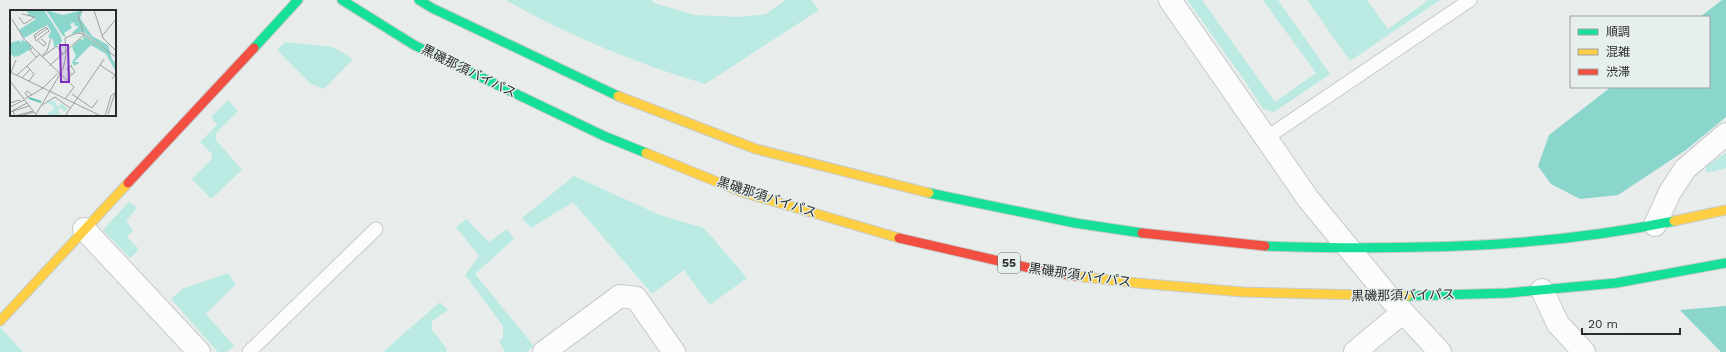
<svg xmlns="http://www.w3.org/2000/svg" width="1726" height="352" font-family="'Work Sans','Noto Sans JP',sans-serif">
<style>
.green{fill:#bbeae3}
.forest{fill:#8ad5cc}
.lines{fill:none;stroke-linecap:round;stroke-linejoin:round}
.lane-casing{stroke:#c6cac9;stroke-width:15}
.street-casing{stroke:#c6cac9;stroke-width:24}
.fast-casing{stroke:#c6cac9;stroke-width:11}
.slow-casing{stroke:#c6cac9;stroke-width:11}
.jam-casing{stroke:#c6cac9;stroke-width:11}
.lane{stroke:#fcfcfc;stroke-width:13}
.street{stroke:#fcfcfc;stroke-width:22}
.fast{stroke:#16e098;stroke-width:9}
.slow{stroke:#ffcf43;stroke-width:9}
.jam{stroke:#f24e42;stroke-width:9}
.labels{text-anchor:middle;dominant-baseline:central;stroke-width:3;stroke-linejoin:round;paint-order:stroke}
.shield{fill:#e6efed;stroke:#636867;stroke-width:1}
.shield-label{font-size:12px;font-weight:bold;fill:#2b2e2e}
.street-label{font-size:13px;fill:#2b2e2e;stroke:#e6efed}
.inset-river{fill:none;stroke:#5cc2b7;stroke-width:2}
.inset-road{fill:none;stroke:#9ca1a0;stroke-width:1}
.view{fill:#7b2cbf;fill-opacity:0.15;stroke:#7b2cbf;stroke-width:2}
.inset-edge{fill:none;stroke:#2b2e2e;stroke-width:2}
</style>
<rect width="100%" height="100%" fill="#e8edec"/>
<!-- green -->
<path class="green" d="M506,0H652L654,3L695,15L740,17L766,14L786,0H811L819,10L705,84C636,63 569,36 506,0Z
M1187,0H1202L1275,102L1316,73L1263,0H1278L1330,74L1274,112L1263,109L1247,84Z
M1307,0H1367L1388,29L1427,1L1426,0H1440L1350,61Z
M285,42L333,47L353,59L324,89L311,84L277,50Z
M228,100L238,111L216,133V140L242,170L211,199L192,179L212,159V154L200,142L217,125L211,117Z
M1726,153V168L1706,173V166Z
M574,176L660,215L704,228L747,278L710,305L684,270L652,294L573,202L531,228L522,218Z
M129,202L137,208L126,221L133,230L127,237L139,249L130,258L103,230Z
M466,219L489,242L507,229L514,239L475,274L534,346L526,352H505L499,341L503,338V326L465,275L479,256L456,227Z
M228,273L236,284L206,314L234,346L227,352H218L171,299L182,289Z
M440,302L448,310L432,321V330L447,349L446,352H383Z
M0,327L23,352H0Z"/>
<!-- forest -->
<path class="forest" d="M1722,0H1726V117L1686,150L1618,195L1580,199L1551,184L1538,166L1549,135L1611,87H1709V17H1700Z
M1726,306V352H1721L1680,310Z"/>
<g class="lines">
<!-- lane casing -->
<g class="lane-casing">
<path id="lane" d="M1266,138L1470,0
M249,352L376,229"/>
</g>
<!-- street casing -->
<g class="street-casing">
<path id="street" d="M1170,0L1309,200L1389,297L1440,352
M1655,225L1670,192L1685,169L1726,134
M84,229L199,352
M1542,290L1558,324L1584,352
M544,352L620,296L636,298L674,352
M1355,352L1403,312"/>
</g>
<!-- fast casing -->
<g class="fast-casing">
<path id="fast" d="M342,0L414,45L604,136L646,153
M419,0L432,8L618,96
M254,48L298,0
M929,193L1075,223L1142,233
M1265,246C1401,250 1540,249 1674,221
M1407,296L1508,293L1616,283L1726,263"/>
</g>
<!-- slow casing -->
<g class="slow-casing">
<path id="slow" d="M618,96L756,149L929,193
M646,153L742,192L899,238
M1674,221L1726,210
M1076,276L1137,283L1243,292L1407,296
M0,321L128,183"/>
</g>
<!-- jam casing -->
<g class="jam-casing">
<path id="jam" d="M128,183L254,48
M1142,233L1265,246
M899,238L1047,272L1076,276"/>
</g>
<!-- lane -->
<use href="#lane" class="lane"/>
<!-- street -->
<use href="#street" class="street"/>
<!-- fast -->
<use href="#fast" class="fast"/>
<!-- slow -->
<use href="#slow" class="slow"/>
<!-- jam -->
<use href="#jam" class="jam"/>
</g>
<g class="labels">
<!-- shield labels -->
<rect class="shield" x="998" y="253" width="22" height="20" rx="3"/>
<g class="shield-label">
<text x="1009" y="263">55</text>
</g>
<!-- street labels -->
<g class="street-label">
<text transform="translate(469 71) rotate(26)">黒磯那須バイパス</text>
<text transform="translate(767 197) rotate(18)">黒磯那須バイパス</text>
<text transform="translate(1080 275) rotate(8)">黒磯那須バイパス</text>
<text transform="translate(1403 295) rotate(-1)">黒磯那須バイパス</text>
</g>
</g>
<!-- overview -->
<g transform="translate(10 10)">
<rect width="106" height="106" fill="#e8edec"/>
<path d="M39,91H44L48,97L52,93L57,99L55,102L51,98L48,100L51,106H39L37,103L44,100V97L38,93L33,96Z" fill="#bbeae3"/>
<path d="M17,0H34L50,25L52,31L50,34L54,39L49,34L44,37L43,29L38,27L41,21L37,15L14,28L9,20L26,9L18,5ZM36,0L53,5L73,0L70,8L82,26L98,35L102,49L106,54V62L96,44L81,35L64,52H70L64,56L62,52L66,46L62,37L70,29L73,30L74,25L98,42L74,22L61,24L69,16H65L64,12L60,14L62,18L54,23L56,26H53ZM11,29L21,35V39L7,47L6,44L5,48L0,43V33L10,30L9,32H12Z" fill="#8ad5cc"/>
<path class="inset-river" d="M19,88L31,92"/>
<path class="inset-road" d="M84,0L93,28L106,41M9,7L14,14L25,7L12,4M2,9L14,29L64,77L55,89M36,17L39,21L26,31L24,25ZM92,26L106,9M24,28L38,18M55,28L67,23L74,24L106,47M28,31L34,36L36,33L31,29M23,37L20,40L27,48M31,46L37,41L41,28M32,47L47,36L53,45M90,55L105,65L102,69M17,56L24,64L19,71M39,56L74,25L68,5L72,0M0,62L91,106M1,62L6,50M7,65L30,44M62,65L57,59L62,55M12,68L20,59M56,70L65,62L61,56M0,71L27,106M73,80L94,49M62,84L82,98L88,90M18,87L15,83L17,81L22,85M45,87L60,98M15,89L33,78L48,63M0,93L9,90L11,92M32,95L45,87M0,97L14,90M2,101L17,93M3,101L5,106L23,101M0,102L19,96M98,104L105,83M10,106L24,102M25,106L53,59L56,45L55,28M55,106L73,80M95,106L101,86L106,82"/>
<path class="view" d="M50,35H58L59,72H51Z"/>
<rect width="106" height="106" class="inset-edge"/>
</g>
<!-- legend -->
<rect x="1570" y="16" width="140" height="72" fill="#e6efed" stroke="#9ba2a1"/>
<rect x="1578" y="29" width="20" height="6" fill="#16e098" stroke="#9ba2a1"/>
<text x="1606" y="36" font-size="12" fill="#2b2e2e">順調</text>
<rect x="1578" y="49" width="20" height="6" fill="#ffcf43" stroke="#9ba2a1"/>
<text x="1606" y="56" font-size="12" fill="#2b2e2e">混雑</text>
<rect x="1578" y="69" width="20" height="6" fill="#f24e42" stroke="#9ba2a1"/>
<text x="1606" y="76" font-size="12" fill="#2b2e2e">渋滞</text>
<!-- scale -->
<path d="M1582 328v6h98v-6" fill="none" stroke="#2b2e2e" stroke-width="2"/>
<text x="1588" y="328" font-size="12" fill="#2b2e2e" stroke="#e6efed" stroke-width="3" paint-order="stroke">20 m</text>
</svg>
